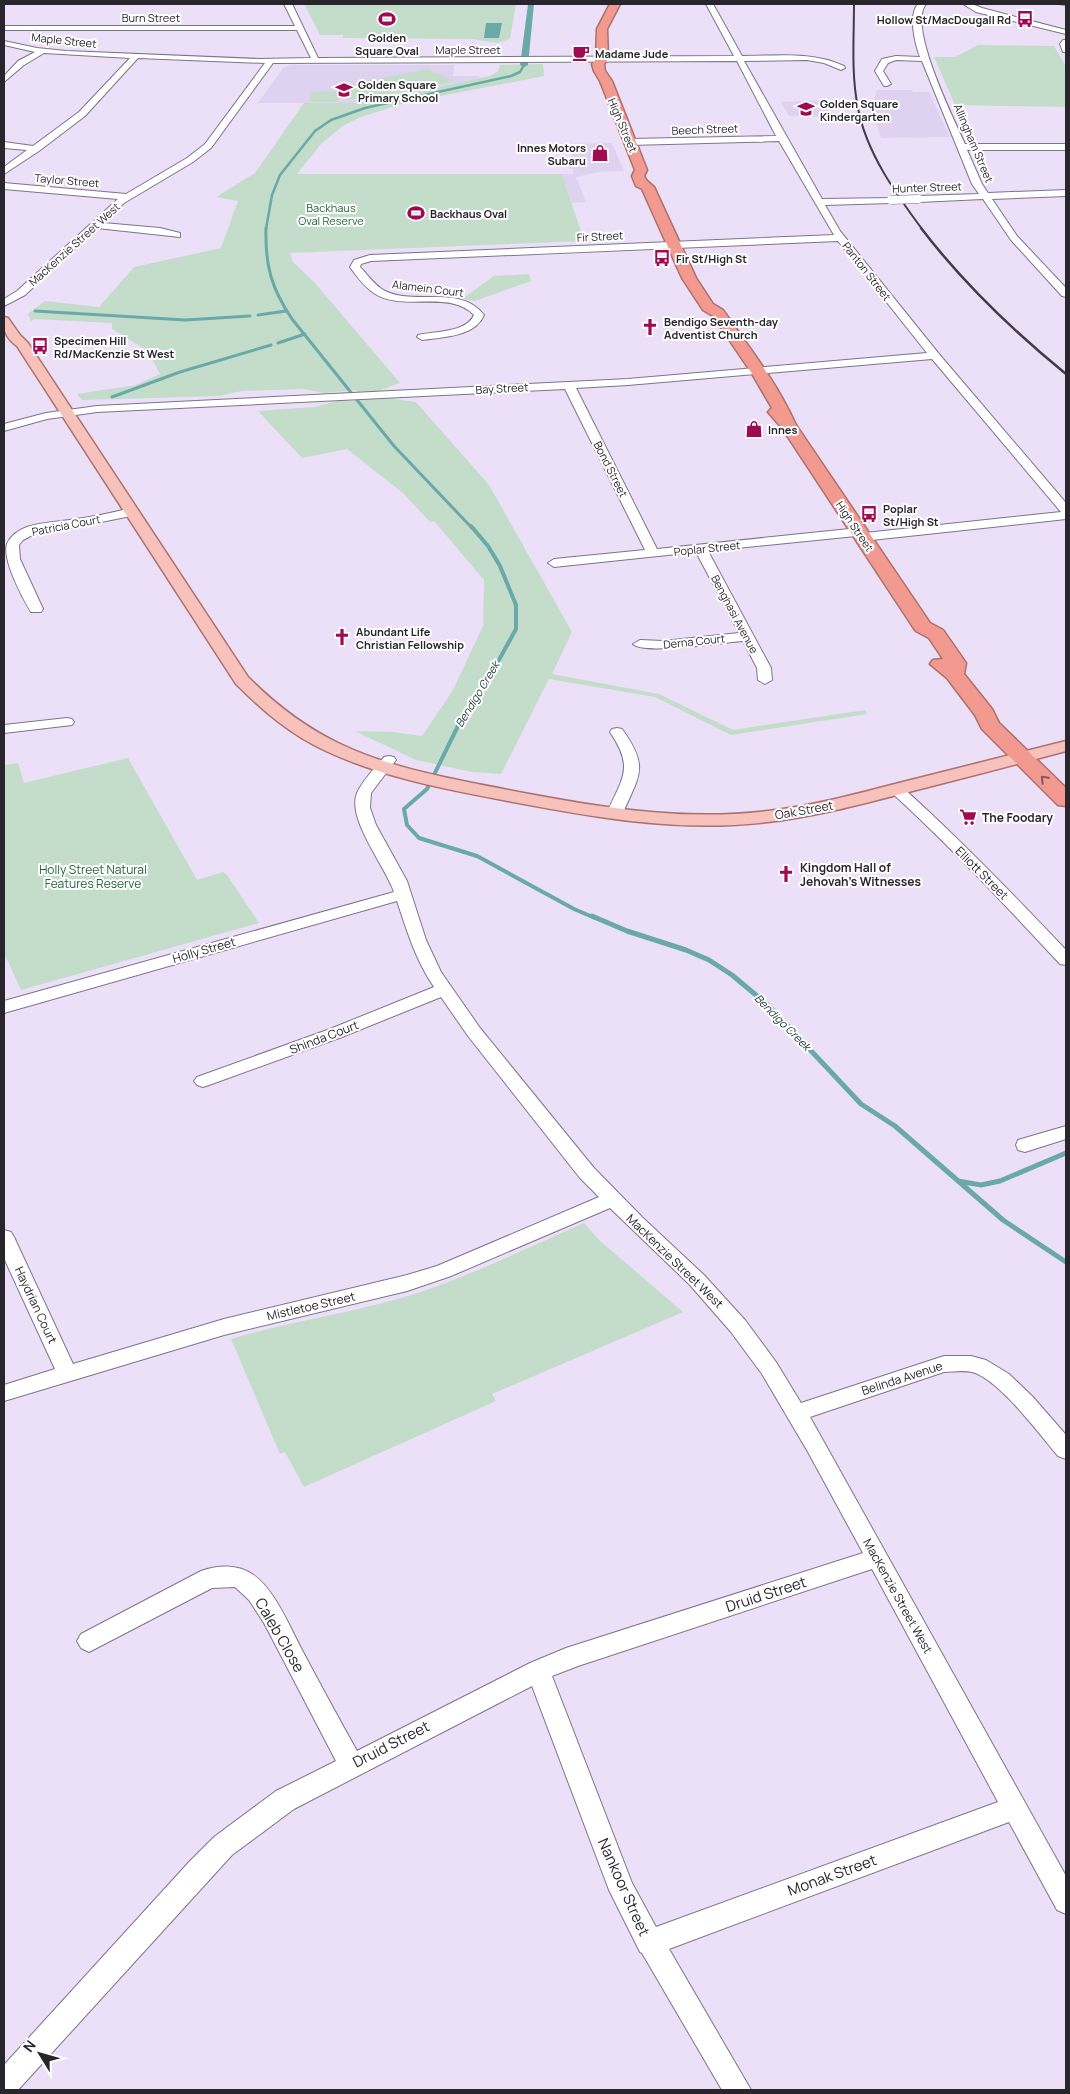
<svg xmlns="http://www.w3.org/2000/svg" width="1070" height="2094" font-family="Manrope,sans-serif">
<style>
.built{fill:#dfd2f0}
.green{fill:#c3ddca}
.water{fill:#6ba9a9}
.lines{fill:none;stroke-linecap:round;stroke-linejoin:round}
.stream-far3{stroke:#6ba9a9;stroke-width:2.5}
.stream-far2{stroke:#6ba9a9;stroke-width:3}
.stream-far1{stroke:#6ba9a9;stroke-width:4}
.stream{stroke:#6ba9a9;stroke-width:5}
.canal{fill:#6ba9a9;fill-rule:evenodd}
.minor-casing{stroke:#7d7489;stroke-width:2}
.major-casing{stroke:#ac716d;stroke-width:3}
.highway-casing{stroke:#ac716d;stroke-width:3}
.minor{fill:#fff;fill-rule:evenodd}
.major{fill:#f8c2bc;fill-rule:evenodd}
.highway{fill:#f39a90;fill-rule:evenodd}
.rail-far1{stroke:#413c46;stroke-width:2}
.rail{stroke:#413c46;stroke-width:2.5}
.minor-bridge-casing{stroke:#7d7489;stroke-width:9;stroke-linecap:butt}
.minor-bridge{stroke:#fff;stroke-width:8}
.oneway{stroke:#845a5a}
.labels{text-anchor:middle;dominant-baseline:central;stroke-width:4;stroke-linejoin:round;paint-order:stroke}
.far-street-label{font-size:11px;fill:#29252d;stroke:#fff}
.far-poi-label{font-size:11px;font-weight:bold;fill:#29252d;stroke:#fff;text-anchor:start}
.far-park-label{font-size:11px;fill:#20643d;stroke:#fff}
.far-water-label{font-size:11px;font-style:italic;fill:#153435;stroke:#fff}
.street-label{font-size:12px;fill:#29252d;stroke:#fff}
.poi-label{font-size:12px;font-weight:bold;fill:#29252d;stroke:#fff;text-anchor:start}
.park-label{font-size:12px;fill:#20643d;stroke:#fff}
.near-street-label{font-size:15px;fill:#29252d;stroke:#fff}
</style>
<rect width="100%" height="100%" fill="#ebe0f8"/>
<!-- built -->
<path class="built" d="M291,65H454L453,76H479V78L357,103H258L283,68Z
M877,90H912L913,92H929L950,137L881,138L876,123L873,104Z
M824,100L831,117L789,116L781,102Z
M612,143L624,171L599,172L576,177L586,202L572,203L562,174H573V169H569L566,159H573L569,144Z"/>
<!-- green -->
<path class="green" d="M304,4H516L510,39L497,43L472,39L343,38V35H320Z
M978,45L1054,46L1066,67V107L955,105L934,57H955Z
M543,64L544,76L405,103L361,117L344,125L322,143L297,174H562L584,241L290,253L293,262L315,283L400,383L378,391L358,392L356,390L324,393L303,389L242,391L219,396L82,400L77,394L136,385L160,374L148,351L112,329V323L35,319L31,321L28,314L45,301L99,307L134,267L221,248L238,201L216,197L255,173L304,103H357L490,76L498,71L500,65Z
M428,69L454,81L365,100L356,95L358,99H343L344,92L349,91L341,86Z
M340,91L338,102H309L312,92Z
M529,274L531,281L475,301L462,299L494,276Z
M387,398L416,402L489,485L572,632L552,674L659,694L733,730L865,710L867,714L731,735L655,697L549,679L501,774L472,772L416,760L355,731L393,732L422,736L453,690L483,626L484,580L434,521L430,522L403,493L347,449L302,458L258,411L314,407L341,400L350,401Z
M128,758L197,880L223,872L227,875L259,923L21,990L4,953V765L18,763L24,783Z
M584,1223L599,1240L683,1312L492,1394L496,1401L304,1487L285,1452L280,1454L231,1339C284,1323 340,1315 394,1300C459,1282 522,1250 584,1223Z"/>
<!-- water -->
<path class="water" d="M486,23H502L499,38H484Z"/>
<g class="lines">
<!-- stream-far3 -->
<path class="stream-far3" d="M1060,4L1066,5
M266,229L272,195L280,175L315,131L331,120L365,108L511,76L520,72L524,65"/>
<!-- stream-far2 -->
<path class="stream-far2" d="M266,228C265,265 271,288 292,319L394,446L472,528
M35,311L185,320L250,316
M258,315L286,311
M278,343L305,334
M112,397L180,372L271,345"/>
<!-- stream-far1 -->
<path class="stream-far1" d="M471,526L488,546L500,566L516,605V629L494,669L459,724L427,789L404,809L407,825L419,838L477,856L574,909L595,918"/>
<!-- stream -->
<path class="stream" d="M592,916L627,931L686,950L709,960L732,975L769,1006L861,1104L895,1126L1003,1220L1066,1262
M958,1181L981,1185L1000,1181L1066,1153"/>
<!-- canal -->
<path class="canal" d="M528,4H534L528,65L524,67L520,65Z"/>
<!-- minor casing -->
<g class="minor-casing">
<path id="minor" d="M284,4H292L318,58L734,56L706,4H713L742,56C776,56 812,51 844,66L845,68L841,70L824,63L807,60L744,61L822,199L894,198L896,200L891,203L825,205L840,231L939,354L1066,503V519L862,541L858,540L856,536L708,551L771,668L772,680L765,684L758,680L757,668L743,641C725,642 643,655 633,644L640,640L663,641L739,633L696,552L554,567L548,563L554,559L645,550L565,389L97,412L47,419L4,431V424L46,413L97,406L628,379L927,353L838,241L371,261L361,264L360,267C368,275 375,286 385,291C415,306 461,284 484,315C475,337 442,337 422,340L417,337L418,335C434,331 466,333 474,315C450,290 405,311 377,295C366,289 357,277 350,267L354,260L370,255L834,235L779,141L630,145L626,142L630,139L776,136L737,61L273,63L211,148L193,162L124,203L103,223L160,228L180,233V237L97,228L25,295L4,306V299L17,291L118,199L4,189V183L126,194L187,158L205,144L265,63L138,58L85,116L39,151L4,174V167L27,150L4,148V142L33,146L79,112L130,58L44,53L24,65L4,82V76L18,61L35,52L4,45V41L37,48L66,51L259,59L311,58L297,30H4V26H295ZM932,359L1061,512L865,533L863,529L859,528L657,549L576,388L628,385Z
M918,4H926C907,26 954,119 965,144H1066V150H967L982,184L988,193L1066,190V196L992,199L1017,236L1066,288V297L1062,296L1011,240L983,199L919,202L914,199L919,196L979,194L972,184L922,61L896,60L888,63L883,71L891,84L887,86H884L875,71L882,59L896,56L920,57C915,44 908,15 918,4Z
M963,4H972L982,8L1066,30V34L976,12Z
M1063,40H1066V52H1063L1060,44Z
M132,508L138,512L136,515L76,527L40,531L23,540L19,545L20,559L43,609L41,612H31C23,599 2,560 7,544C10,536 19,530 27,527C42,522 59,522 76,519C95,517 113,512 132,508Z
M67,718L72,719L74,722L72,725L4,733V725Z
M617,728L622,729C650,768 639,775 622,815L619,818H609L606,815C622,778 635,769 610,732L612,729Z
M389,756L394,757L396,760L371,793L370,808L376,825L407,881L426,940L441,972L480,1028L594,1168L643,1218L704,1275L745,1320L776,1362L801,1403L944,1356H971L986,1360L1009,1374L1033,1397L1066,1435V1459L1058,1456C1040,1435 999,1379 972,1372C963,1370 953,1372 944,1372L810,1417L1066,1876V1914L1057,1910L1009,1822L669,1949L751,2090H722L642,1953L640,1952L609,1890L532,1686L294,1809L232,1855L18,2090H4V2065L190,1861L214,1837L276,1791L336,1761L264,1623L249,1600L235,1587L212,1588L89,1652L81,1648L77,1641L81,1634L201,1571C217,1565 237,1564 252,1574C274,1588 290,1627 302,1650C320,1684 338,1717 357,1751L530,1663L566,1648L863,1553L808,1452L762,1374L731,1332L690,1285L610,1208L451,1276L407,1291L224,1335L4,1401V1385L55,1369L4,1258V1230L11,1232L14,1237L73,1364L224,1319L407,1275L437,1266L599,1197L580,1178L468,1036L441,997L342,1037L209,1085L203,1087L197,1085L194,1081L197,1077L330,1029L434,987C416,961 407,931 397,901L4,1013V1001L394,892C386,867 344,816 358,791C364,779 375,768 384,757ZM872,1569L998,1802L656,1927L632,1883L552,1676L578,1666Z
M896,785L901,786C959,838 1013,894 1066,950V965L1060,964C1005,905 950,846 891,792L889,789L891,786Z
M1066,1126V1139L1025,1152L1018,1150L1016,1145L1018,1140Z"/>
</g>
<!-- major casing -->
<g class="major-casing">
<path id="major" d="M4,317L8,318L20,335L28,343L248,677C275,704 303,726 338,743C389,768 448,778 503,789C592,806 678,822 768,811C811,806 853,795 895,784C952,770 1009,755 1066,741V751C1010,766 953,781 897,795C854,806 812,817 768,822C678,833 592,817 503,800C444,789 382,777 326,751C291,735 263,711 236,684L17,346C6,338 3,330 4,317Z"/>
</g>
<!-- highway casing -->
<g class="highway-casing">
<path id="highway" d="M610,4H620L607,29L608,59L604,64L605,71L612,81L647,170L644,176L647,181L654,187L696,278L713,304L723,310C749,347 777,383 796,425L930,623L943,630L966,663L964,674L992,709L999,723L1066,788V806L1058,805L982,729L975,715L947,678L930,664L933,660L943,659L929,638L916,631L913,627L782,428L768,412L772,408L751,372L713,316L703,310L682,278L642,189L636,186L632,176L635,170L600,81L594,71L592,64L596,59L597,29Z"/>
</g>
<!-- minor -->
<use href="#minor" class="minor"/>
<!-- major -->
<use href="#major" class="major"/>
<!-- highway -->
<use href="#highway" class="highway"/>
<!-- rail-far1 -->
<path class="rail-far1" d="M854,4C854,38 851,74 858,108C866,152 896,194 922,229"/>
<!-- rail -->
<path class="rail" d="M921,228C963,283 1012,330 1066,374"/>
<!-- minor-bridge casing -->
<g class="minor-bridge-casing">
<path id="minor-bridge" d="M891,200L919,199"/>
</g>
<!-- minor-bridge -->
<use href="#minor-bridge" class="minor-bridge"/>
</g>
<!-- one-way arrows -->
<defs><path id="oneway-chevron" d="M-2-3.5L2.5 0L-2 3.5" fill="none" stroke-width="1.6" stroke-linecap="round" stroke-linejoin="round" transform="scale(1.25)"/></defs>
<use class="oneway" href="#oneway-chevron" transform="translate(1044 779) rotate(-135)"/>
<!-- icons -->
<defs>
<g id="stadium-bare" transform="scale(1.35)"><path d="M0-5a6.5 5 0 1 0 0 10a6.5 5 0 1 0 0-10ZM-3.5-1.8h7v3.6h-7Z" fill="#9f0a52" stroke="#fff" stroke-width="2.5" paint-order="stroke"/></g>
<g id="bus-bare" transform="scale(1.35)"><path d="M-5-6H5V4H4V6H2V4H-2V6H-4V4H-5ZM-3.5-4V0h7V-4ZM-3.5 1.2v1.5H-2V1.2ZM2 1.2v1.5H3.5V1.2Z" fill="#9f0a52" stroke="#fff" stroke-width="2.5" paint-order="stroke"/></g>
<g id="cafe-bare" transform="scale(1.35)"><path d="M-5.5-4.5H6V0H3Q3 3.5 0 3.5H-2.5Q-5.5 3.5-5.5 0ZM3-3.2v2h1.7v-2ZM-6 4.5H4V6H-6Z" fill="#9f0a52" stroke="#fff" stroke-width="2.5" paint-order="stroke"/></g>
<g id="school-bare" transform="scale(1.35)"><path d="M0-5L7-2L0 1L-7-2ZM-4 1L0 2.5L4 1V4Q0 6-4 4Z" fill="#9f0a52" stroke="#fff" stroke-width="2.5" paint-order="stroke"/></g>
<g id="shop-bare" transform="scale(1.35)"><path d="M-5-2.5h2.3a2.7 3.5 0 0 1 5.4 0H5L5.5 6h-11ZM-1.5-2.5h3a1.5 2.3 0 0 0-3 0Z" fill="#9f0a52" stroke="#fff" stroke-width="2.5" paint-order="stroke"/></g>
<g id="church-bare" transform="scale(1.35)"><path d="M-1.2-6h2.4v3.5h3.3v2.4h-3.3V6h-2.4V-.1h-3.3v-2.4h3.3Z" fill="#9f0a52" stroke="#fff" stroke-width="2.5" paint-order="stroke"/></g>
<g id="supermarket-bare" transform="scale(1.35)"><path d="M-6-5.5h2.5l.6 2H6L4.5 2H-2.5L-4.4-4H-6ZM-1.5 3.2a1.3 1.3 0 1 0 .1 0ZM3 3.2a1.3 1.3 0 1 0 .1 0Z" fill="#9f0a52" stroke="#fff" stroke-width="2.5" paint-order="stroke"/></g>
</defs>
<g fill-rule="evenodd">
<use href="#stadium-bare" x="387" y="19"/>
<use href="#bus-bare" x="1025" y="19"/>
<use href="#cafe-bare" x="581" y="53"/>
<use href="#school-bare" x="344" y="90"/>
<use href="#school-bare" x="806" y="109"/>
<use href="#shop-bare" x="600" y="153"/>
<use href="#stadium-bare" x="416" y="213"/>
<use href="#bus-bare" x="662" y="258"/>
<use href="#church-bare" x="650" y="327"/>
<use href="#bus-bare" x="40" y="346"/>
<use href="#shop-bare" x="754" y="429"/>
<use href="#bus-bare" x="869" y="514"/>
<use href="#church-bare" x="342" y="637"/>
<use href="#supermarket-bare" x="968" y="817"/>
<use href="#church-bare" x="786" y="874"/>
</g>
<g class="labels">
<!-- far-street labels -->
<g class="far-street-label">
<text x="151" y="17">Burn Street</text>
<text transform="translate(64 40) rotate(6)">Maple Street</text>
<text x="468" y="49">Maple Street</text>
<text transform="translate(623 125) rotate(67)">High Street</text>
<text transform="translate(705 129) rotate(-2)">Beech Street</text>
<text transform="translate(974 143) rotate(67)">Allingham Street</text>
<text transform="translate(67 180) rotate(5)">Taylor Street</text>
<text transform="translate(927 187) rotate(-2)">Hunter Street</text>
<text transform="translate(600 236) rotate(-3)">Fir Street</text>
<text transform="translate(74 244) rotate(-42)">MacKenzie Street West</text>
<text transform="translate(867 271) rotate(52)">Panton Street</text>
<text transform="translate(428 288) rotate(7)">Alamein Court</text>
<text transform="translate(502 388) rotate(-3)">Bay Street</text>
<text transform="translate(611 469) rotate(63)">Bond Street</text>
<text transform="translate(66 525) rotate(-11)">Patricia Court</text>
<text transform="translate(855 526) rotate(56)">High Street</text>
<text transform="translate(707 548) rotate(-6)">Poplar Street</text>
<text transform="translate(735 614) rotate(62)">Benghasi Avenue</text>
<text transform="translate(694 641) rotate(-6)">Derna Court</text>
</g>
<!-- far-poi labels -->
<g class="far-poi-label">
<text x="1011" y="19" text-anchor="end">Hollow St/MacDougall Rd</text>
<text x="387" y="37" text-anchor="middle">Golden<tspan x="387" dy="13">Square Oval</tspan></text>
<text x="595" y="53">Madame Jude</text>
<text x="358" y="84">Golden Square<tspan x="358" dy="13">Primary School</tspan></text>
<text x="820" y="103">Golden Square<tspan x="820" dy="13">Kindergarten</tspan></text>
<text x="586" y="147" text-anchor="end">Innes Motors<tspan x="586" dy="13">Subaru</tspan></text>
<text x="430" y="213">Backhaus Oval</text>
<text x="676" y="258">Fir St/High St</text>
<text x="664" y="321">Bendigo Seventh-day<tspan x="664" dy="13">Adventist Church</tspan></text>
<text x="54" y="340">Specimen Hill<tspan x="54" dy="13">Rd/MacKenzie St West</tspan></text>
<text x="768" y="429">Innes</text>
<text x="883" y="508">Poplar<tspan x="883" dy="13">St/High St</tspan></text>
<text x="356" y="631">Abundant Life<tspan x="356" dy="13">Christian Fellowship</tspan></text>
</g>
<!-- far-park labels -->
<g class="far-park-label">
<text x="331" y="207">Backhaus<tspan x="331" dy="13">Oval Reserve</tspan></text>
</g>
<!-- far-water labels -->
<g class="far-water-label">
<text transform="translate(477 694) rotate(-59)">Bendigo Creek</text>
<text transform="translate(783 1022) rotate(45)">Bendigo Creek</text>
</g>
<!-- street labels -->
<g class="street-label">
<text transform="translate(804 810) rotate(-10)">Oak Street</text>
<text transform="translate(982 873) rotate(45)">Elliott Street</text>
<text transform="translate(204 950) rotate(-16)">Holly Street</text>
<text transform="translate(324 1037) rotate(-21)">Shinda Court</text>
<text transform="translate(675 1261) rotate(44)">MacKenzie Street West</text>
<text transform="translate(36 1305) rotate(65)">Haydrian Court</text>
<text transform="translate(311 1306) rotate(-13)">Mistletoe Street</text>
<text transform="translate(902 1378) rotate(-18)">Belinda Avenue</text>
<text transform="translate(898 1596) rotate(61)">MacKenzie Street West</text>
</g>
<!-- poi labels -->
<g class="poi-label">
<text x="982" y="817">The Foodary</text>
<text x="800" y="867">Kingdom Hall of<tspan x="800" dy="14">Jehovah's Witnesses</tspan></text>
</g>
<!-- park labels -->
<g class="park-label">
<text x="93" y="869">Holly Street Natural<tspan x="93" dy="14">Features Reserve</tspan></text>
</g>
<!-- near-street labels -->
<g class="near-street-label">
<text transform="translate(766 1594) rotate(-18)">Druid Street</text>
<text transform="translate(280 1635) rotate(60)">Caleb Close</text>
<text transform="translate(391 1744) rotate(-27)">Druid Street</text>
<text transform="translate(832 1875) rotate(-20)">Monak Street</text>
<text transform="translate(624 1887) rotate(66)">Nankoor Street</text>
</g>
</g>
<!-- border -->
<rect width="1070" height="2094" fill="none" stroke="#29252d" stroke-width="10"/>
<!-- north arrow -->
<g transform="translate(40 2054) rotate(307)" stroke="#ffffff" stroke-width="4" paint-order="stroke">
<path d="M0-4L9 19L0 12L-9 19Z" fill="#29252d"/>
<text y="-8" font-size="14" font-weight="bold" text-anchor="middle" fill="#29252d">N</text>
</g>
</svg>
